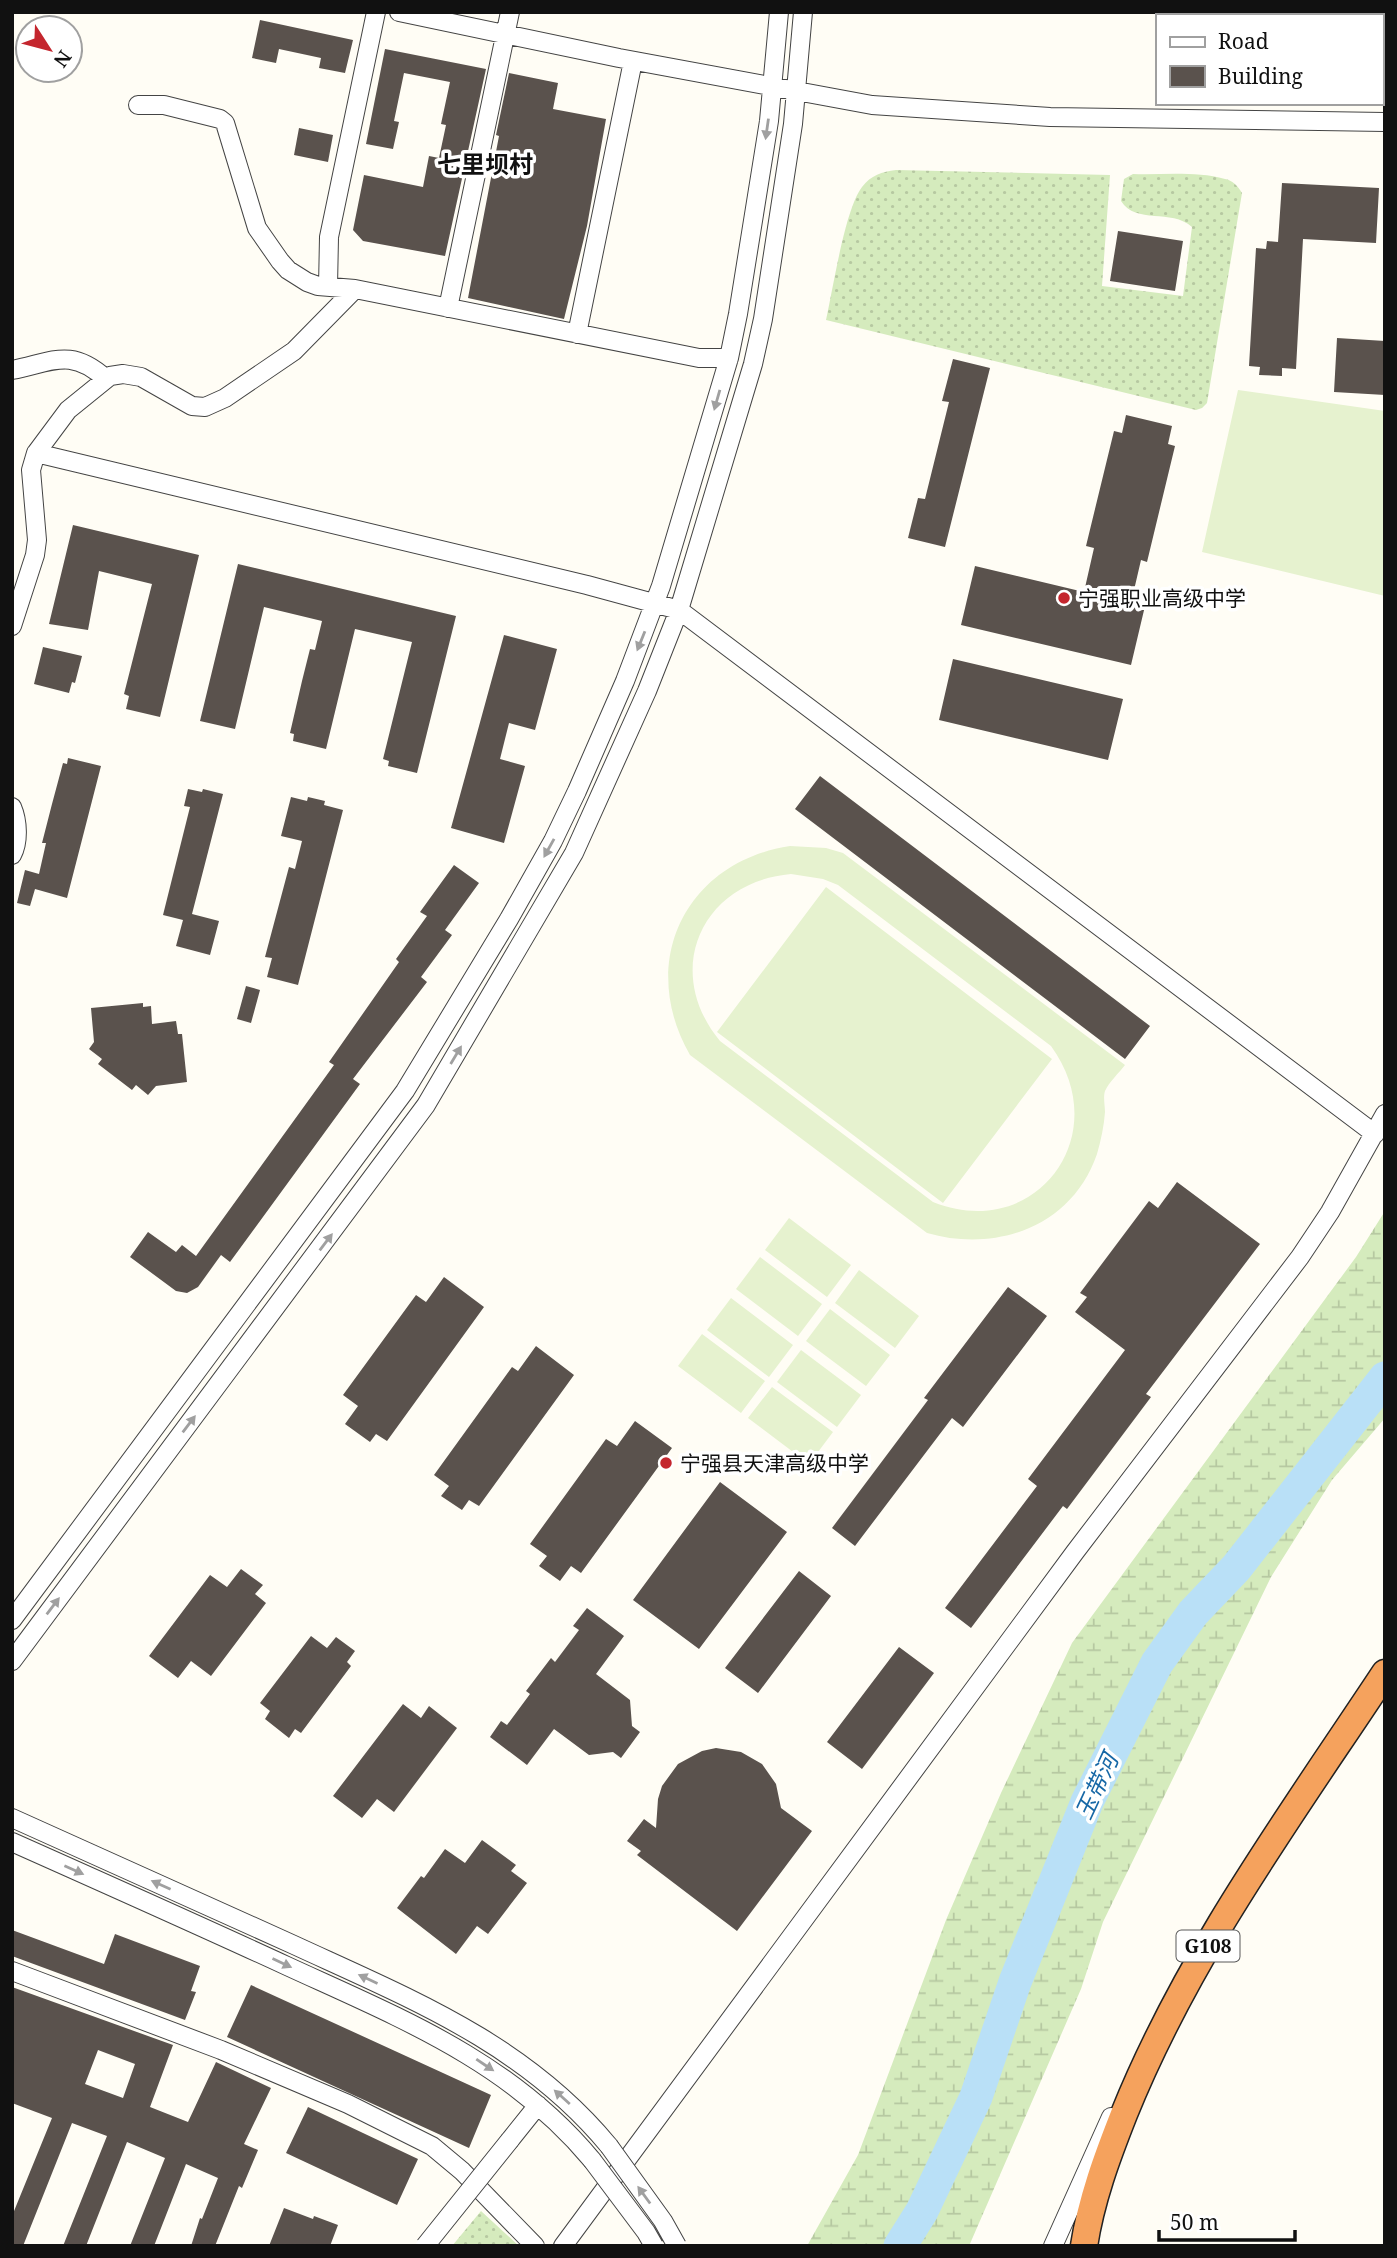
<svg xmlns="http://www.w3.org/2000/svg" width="1397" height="2258" font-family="'Noto Serif','Noto Sans SC',serif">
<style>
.grass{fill:url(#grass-dots)}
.wetland{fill:url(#wetland-marsh)}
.pitch{fill:#e6f2cf;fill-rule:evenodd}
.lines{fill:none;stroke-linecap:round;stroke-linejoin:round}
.river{stroke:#b9e0f7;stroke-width:33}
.building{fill:#5a524d;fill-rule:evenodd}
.minor-casing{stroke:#444;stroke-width:20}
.highway-casing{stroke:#222;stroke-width:29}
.minor{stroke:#fff;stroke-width:18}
.highway{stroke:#f5a25d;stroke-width:26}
.minor-bridge-casing{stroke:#444;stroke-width:20;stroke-linecap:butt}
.minor-bridge{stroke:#fff;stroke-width:18}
.oneway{fill:#a0a0a0}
.poi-dot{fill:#c4262e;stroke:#fff;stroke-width:2.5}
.labels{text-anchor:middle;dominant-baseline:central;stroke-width:7;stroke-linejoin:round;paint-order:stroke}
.shield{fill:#fff;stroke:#585858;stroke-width:2}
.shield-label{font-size:19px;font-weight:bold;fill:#111}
.poi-label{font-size:21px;fill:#111;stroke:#fff;text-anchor:start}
.water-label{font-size:23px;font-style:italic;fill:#1768a6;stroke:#fff}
.quarter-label{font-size:24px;font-weight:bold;fill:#111;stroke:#fff}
</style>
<defs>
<pattern id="grass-dots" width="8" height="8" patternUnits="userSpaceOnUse" patternTransform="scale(1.75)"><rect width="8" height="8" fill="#d5ebbd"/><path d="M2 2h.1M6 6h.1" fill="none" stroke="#b6c8a1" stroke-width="1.8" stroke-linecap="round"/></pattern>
<pattern id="wetland-marsh" width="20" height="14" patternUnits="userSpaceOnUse" patternTransform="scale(1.75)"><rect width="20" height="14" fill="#d5ebbd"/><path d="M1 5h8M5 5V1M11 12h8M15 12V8" fill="none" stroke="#b6c8a1"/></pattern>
</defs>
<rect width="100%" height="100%" fill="#fffdf5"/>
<!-- grass -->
<path class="grass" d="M896,170L1110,175L1102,286L1183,296L1192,227C1171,208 1136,225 1121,201L1124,179L1133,174C1163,175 1196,171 1225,179C1232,180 1238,186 1242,193L1207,403L1202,408L1196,410L826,320C833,289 845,209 862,187C871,175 882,172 896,170Z
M481,2211L519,2246H452Z"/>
<!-- wetland -->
<path class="wetland" d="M1385,1211V1418L1332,1480L1271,1577L1103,1922L1081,1989L969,2246H807L858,2155L946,1920L1001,1793L1072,1643L1356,1257Z"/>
<!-- pitch -->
<path class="pitch" d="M1238,390L1385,411V596L1202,552Z
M790,846L826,848L843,853L1125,1065C1119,1073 1109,1082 1105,1091C1103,1097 1105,1106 1105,1112C1104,1126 1101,1140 1097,1154C1072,1227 996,1253 927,1233L690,1055C637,963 685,862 790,846ZM791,874L823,879L838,885L1051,1046C1116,1135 1036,1243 933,1202L720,1041C662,971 701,882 791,874Z
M826,887L1052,1059L943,1203L717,1032Z
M789,1218L851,1265L827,1297L765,1250Z
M760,1257L822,1304L798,1336L736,1289Z
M859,1270L919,1316L895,1348L835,1303Z
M731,1298L793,1345L769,1377L707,1330Z
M830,1309L890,1355L866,1386L806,1341Z
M702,1334L765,1381L741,1413L678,1366Z
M801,1350L861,1395L837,1427L777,1382Z
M772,1387L833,1432L809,1464L748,1418Z"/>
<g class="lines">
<!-- river -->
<path class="river" d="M900,2246L922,2211L976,2097L1015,1982L1087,1802L1157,1663L1193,1613L1236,1568L1385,1378"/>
</g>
<!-- building -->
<path class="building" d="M260,20L353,40L345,73L319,68L321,58L279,49L276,63L252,58Z
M385,49L486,69L445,256L363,241L353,230L364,175L423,187L429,156L439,158L446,125L441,124L450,82L404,73L394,121L399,122L393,149L366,144Z
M509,73L558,83L553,109L606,119L587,226L564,319L468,298L499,136L496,135Z
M299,128L333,135L328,162L294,155Z
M1282,183L1379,188L1376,243L1303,239L1296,369L1282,368V376L1259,375L1260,367L1249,366L1256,248L1266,249L1267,241L1278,242Z
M1118,231L1183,241L1175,291L1110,281Z
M1337,338L1385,341V395L1334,392Z
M953,359L990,368L945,547L908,538L918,498L925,499L949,402L942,401Z
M1126,415L1172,426L1168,444L1175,446L1147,562L1141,560L1131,603L1145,606L1131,665L961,625L975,566L1084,592L1094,548L1086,546L1114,431L1122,433Z
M73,525L199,555L160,717L126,709L129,696L124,694L152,584L99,571L88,630L49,624Z
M238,564L456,616L417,773L388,766L389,761L383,759L412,642L355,629L326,749L293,741L294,734L290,733L302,681L310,649L315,650L322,621L264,607L235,729L200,721Z
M504,635L557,649L535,730L509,723L500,759L525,766L504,843L451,828Z
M43,647L82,656L75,683L72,682L69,693L34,684Z
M953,659L1123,699L1108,760L939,720Z
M68,758L101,766L67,898L35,889L30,906L17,903L25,870L39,874L46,843H42L52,804L63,763L67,764Z
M820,776L1150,1026L1125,1059L795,809Z
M188,789L202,792L203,789L223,794L192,914L219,921L210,955L176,946L183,920L163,915L190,807L184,806Z
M291,797L307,801L308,797L325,801L324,805L343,810L298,985L267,977L272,958L265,957L289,867L295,869L302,841L281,836Z
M454,865L479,883L445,930L452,935L421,977L427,982L353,1079L360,1084L230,1262L221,1255L198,1287L187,1293L176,1291L130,1257L148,1232L176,1252L182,1245L196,1256L334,1065L329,1062L399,962L396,959L427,916L420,912Z
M246,986L260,990L251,1023L237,1019Z
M143,1003V1007L151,1006L152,1024L176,1021L178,1034H182L187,1082L156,1086L148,1095L136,1085L132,1090L98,1064L102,1059L89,1049L94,1042L91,1008Z
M1177,1182L1260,1244L1146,1394L1151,1397L1067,1509L1063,1506L971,1628L945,1608L1037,1486L1028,1479L1125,1350L1075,1312L1087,1297L1080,1293L1149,1201L1158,1208Z
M444,1277L484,1307L387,1441L376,1434L370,1442L345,1424L358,1406L343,1395L416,1295L426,1302Z
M1008,1287L1047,1316L963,1427L952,1418L855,1546L832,1528L928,1400L924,1398Z
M536,1346L574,1375L479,1506L469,1500L462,1510L441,1496L449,1486L434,1475L512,1367L518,1371Z
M635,1421L672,1448L581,1573L571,1566L560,1581L539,1566L547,1556L530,1544L606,1439L617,1446Z
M720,1482L787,1532L699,1649L633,1600Z
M241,1569L263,1585L255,1594L266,1603L211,1676L191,1661L178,1678L149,1656L210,1575L227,1587Z
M799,1571L831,1596L758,1693L725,1668Z
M587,1608L624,1636L596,1674L630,1700L632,1726L640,1732L621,1758L613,1752L589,1755L554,1729L527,1765L490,1737L501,1721L507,1725L530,1694L526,1691L551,1658L555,1662L579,1630L573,1626Z
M311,1636L327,1648L336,1637L355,1651L347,1662L351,1666L301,1733L295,1729L289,1738L265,1719L270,1711L260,1703Z
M899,1647L934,1673L862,1769L827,1742Z
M403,1704L421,1718L429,1706L457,1728L394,1812L377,1799L362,1818L333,1796Z
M716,1748L741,1752L762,1764L776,1784L781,1808L812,1831L737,1931L637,1855L641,1851L627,1841L644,1819L656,1828L658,1799L662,1786L678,1764L702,1751Z
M482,1840L516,1865L511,1871L527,1883L488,1934L477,1926L456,1954L397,1908L421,1876L424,1878L445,1849L465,1863Z
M12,1930L104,1964L115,1934L200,1966L191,1991L196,1992L185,2020L12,1956Z
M251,1985L491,2095L469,2148L227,2037Z
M12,1987L173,2045L150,2107L188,2122L216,2062L271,2088L244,2144L258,2150L242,2188L239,2186L215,2246H191L200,2218L202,2219L218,2178L186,2164L154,2246H130L165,2158L127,2142L86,2246H63L107,2136L72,2123L23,2246H12V2216L52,2118L12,2103ZM98,2050L135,2064L123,2098L85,2084Z
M308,2107L418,2159L397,2205L286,2153Z
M284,2208L313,2219L314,2216L338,2225L330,2246H269Z"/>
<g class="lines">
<!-- minor casing -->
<g class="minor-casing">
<path id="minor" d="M399,12L619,58L872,105L1050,117L1385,122
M138,105H164L220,119L225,123L257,228L280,261L288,270L307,282L318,286L355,289L699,358H729
M328,287L329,237L376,12
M448,308L510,12
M577,334L633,61
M12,370C53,362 71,347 106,379
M36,453L587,585L679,610L1375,1134
M12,626L35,555L37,540L31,470L36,453L68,410L110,376L123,374L141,377L192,406L205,407L225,398L294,351L355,289
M12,807C18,821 19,842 12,855
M12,1620L405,1091L509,919L553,841L577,791L625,681L661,586L729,358L738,314L769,121L779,12
M12,1661L426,1105L574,853L647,691L679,610L753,364L763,319L793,124L803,12
M12,1818C106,1860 200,1902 294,1945C411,1999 525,2044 609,2146
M12,1842C104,1883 196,1924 287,1966C400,2018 510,2061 592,2160
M12,1971L221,2050L348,2104L432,2146L462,2171L535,2246
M510,2140L538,2105
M563,2246L1075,1552L1300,1257L1330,1212L1385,1114
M1053,2246L1111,2117"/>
</g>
<!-- highway casing -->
<g class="highway-casing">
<path id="highway" d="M1084,2246C1091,2200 1107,2157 1124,2114C1188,1955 1291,1815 1385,1673"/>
</g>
<!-- minor -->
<use href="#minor" class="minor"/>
<!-- highway -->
<use href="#highway" class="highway"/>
<!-- minor-bridge casing -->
<g class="minor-bridge-casing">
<path id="minor-bridge" d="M609,2146L663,2221L677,2246
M592,2160L646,2232L654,2246
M425,2246L510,2140"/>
</g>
<!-- minor-bridge -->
<use href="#minor-bridge" class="minor-bridge"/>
</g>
<!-- one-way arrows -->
<defs><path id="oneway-solid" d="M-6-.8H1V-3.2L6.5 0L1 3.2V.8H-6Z" transform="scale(1.75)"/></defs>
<g class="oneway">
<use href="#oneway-solid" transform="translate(767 129) rotate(98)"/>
<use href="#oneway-solid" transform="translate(717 400) rotate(106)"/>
<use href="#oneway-solid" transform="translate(641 641) rotate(112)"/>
<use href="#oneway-solid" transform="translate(549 848) rotate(119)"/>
<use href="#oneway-solid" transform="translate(456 1055) rotate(-59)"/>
<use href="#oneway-solid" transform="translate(326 1242) rotate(-53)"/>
<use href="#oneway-solid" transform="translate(189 1424) rotate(-53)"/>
<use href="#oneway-solid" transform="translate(53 1606) rotate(-53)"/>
<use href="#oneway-solid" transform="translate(74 1870) rotate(24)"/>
<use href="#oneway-solid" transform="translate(161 1885) rotate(-156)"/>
<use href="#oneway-solid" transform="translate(282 1963) rotate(25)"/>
<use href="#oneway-solid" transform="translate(368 1979) rotate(-155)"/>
<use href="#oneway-solid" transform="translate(485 2065) rotate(34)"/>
<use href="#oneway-solid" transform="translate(562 2097) rotate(-138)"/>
<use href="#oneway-solid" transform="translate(644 2195) rotate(-126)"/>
</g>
<!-- markers -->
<g class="poi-dot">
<circle cx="1064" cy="598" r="7"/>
<circle cx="666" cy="1463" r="7"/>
</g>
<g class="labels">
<!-- shield labels -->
<rect class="shield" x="1176.5" y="1930.5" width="63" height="31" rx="5"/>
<g class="shield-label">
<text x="1208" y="1946">G108</text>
</g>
<!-- poi labels -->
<g class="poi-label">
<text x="1078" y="598">宁强职业高级中学</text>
<text x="680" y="1463">宁强县天津高级中学</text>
</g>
<!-- water labels -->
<g class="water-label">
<text transform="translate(1096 1786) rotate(-65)">玉带河</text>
</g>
<!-- quarter labels -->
<g class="quarter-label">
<text x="485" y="163">七里坝村</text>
</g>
</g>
<!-- border -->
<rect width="1397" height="2258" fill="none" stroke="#111111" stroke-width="28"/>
<!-- legend -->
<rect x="1156" y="14" width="228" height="91" fill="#ffffff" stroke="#a0a0a0" stroke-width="2"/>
<rect x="1170" y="37" width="35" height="10" fill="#ffffff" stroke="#a0a0a0" stroke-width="2"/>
<text x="1218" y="49" font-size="21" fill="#111111">Road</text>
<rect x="1170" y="66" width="35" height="21" fill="#5a524d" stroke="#a0a0a0" stroke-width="2"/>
<text x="1218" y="84" font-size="21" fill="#111111">Building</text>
<!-- north arrow -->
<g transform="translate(49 49) rotate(126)"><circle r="33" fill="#ffffff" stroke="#a0a0a0" stroke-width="2"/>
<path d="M0-5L12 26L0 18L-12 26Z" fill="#c4262e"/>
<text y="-10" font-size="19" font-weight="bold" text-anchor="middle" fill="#111111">N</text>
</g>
<!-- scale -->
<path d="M1159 2230v10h136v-10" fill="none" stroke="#111111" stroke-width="3.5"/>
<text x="1170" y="2230" font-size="21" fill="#111111" stroke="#ffffff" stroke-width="5" paint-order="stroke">50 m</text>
</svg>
